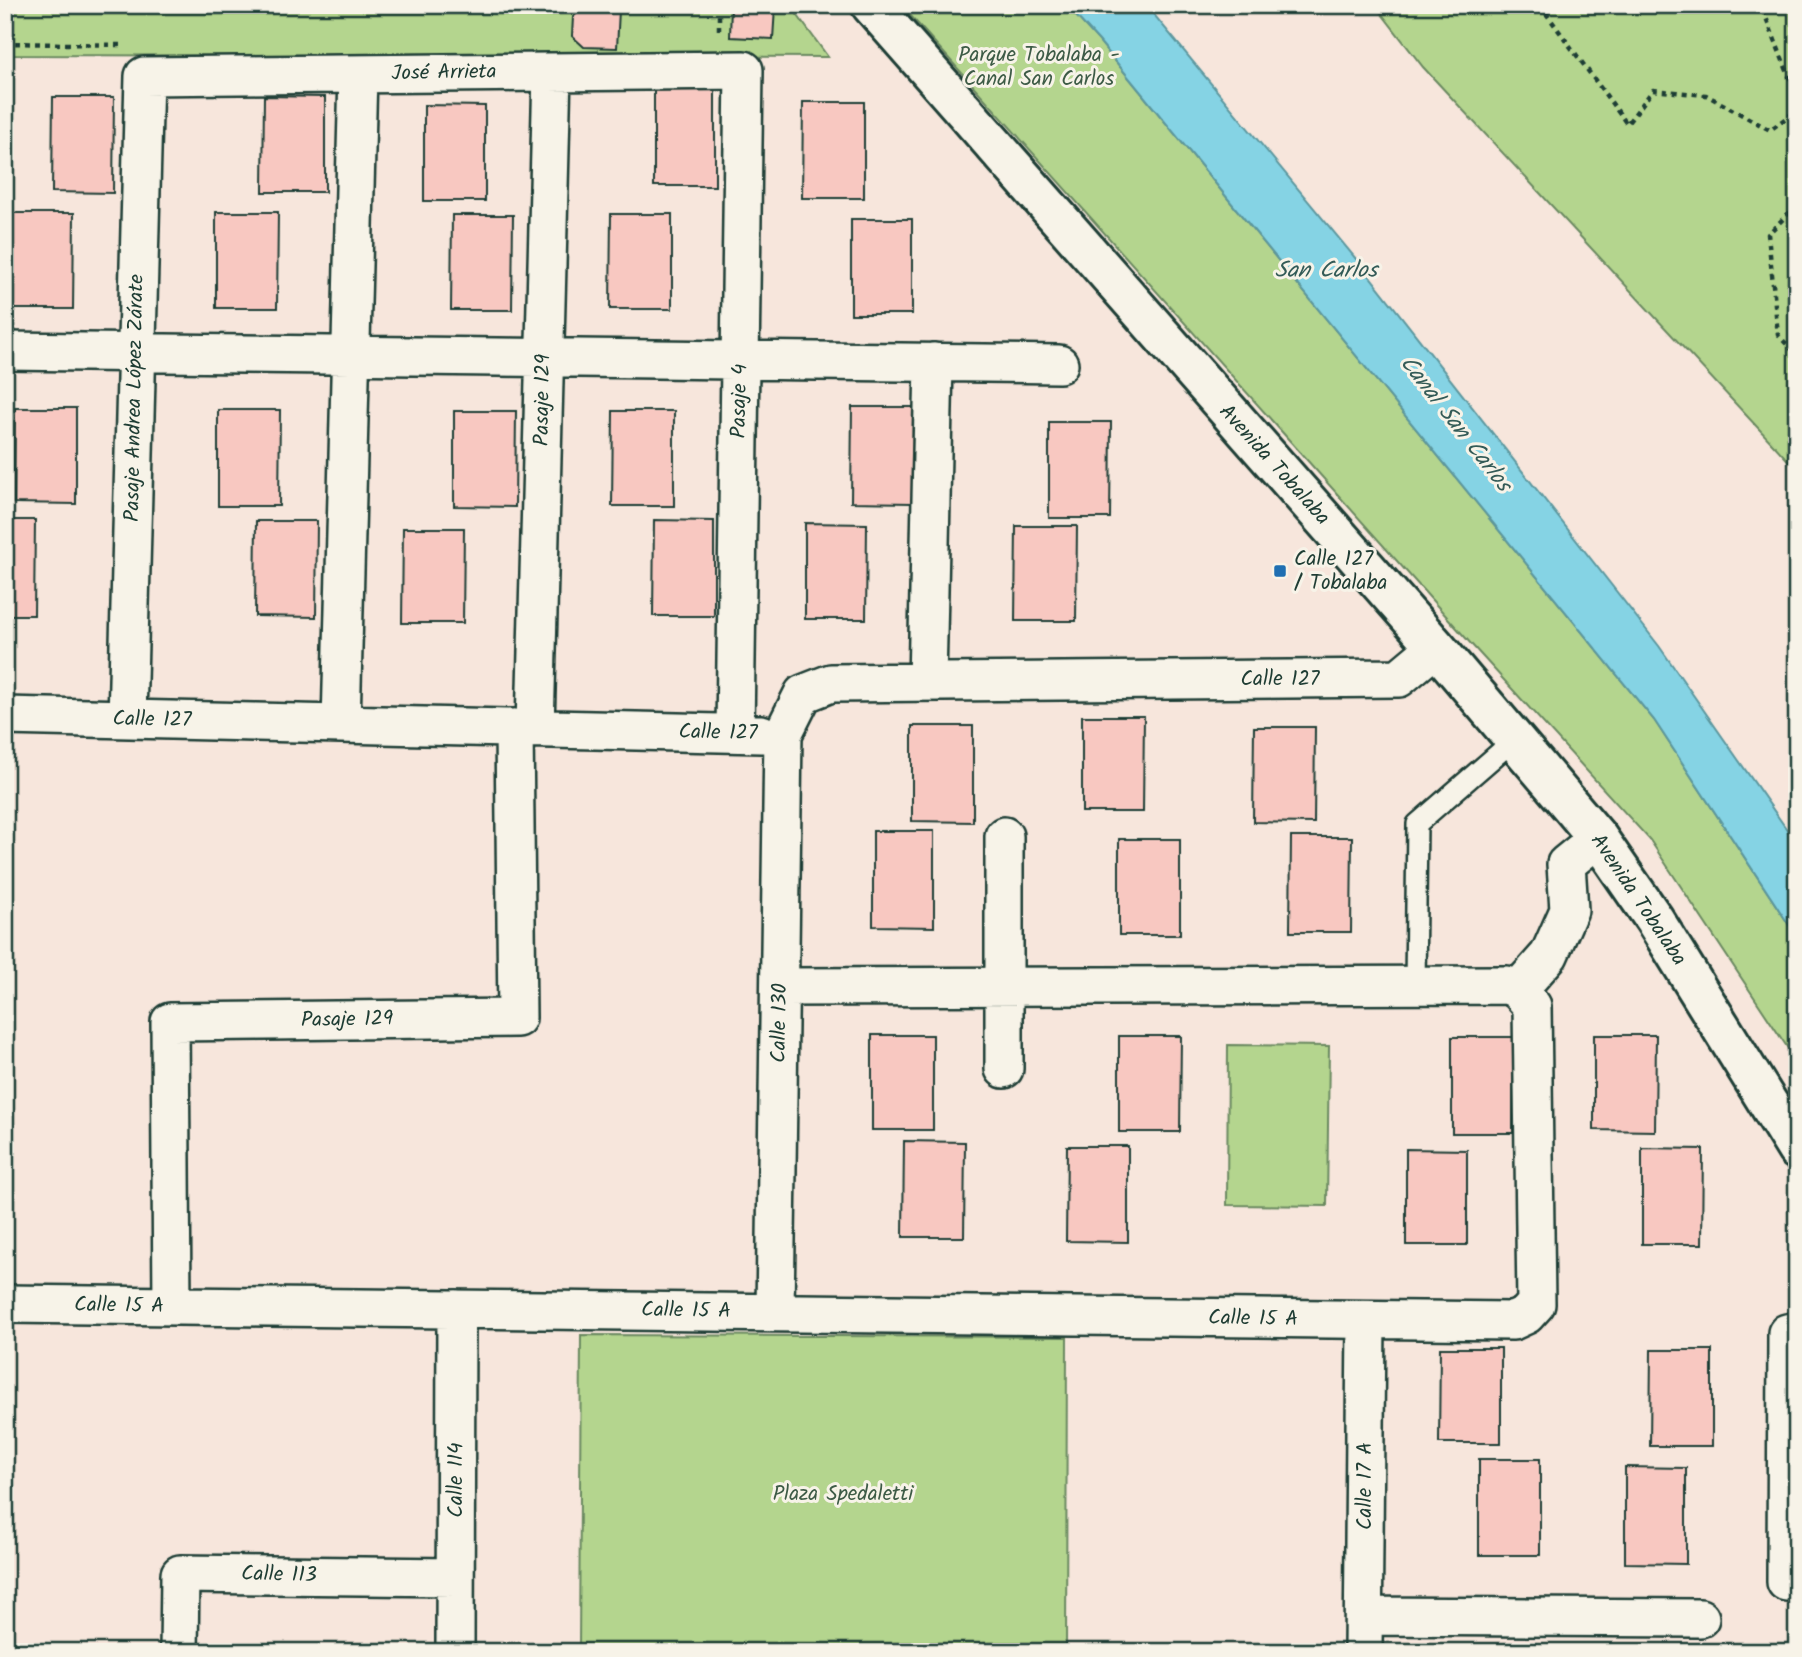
<svg xmlns="http://www.w3.org/2000/svg" width="1802" height="1657" font-family="Kalam,sans-serif">
<style>
.green{fill:#b4d58e;stroke:#6a8961;stroke-width:2}
.water{fill:#85d3e4;stroke:#5c979e;stroke-width:2}
.building{fill:#f8c8c1;stroke:#1f3d34;stroke-width:2}
.lines{fill:none;stroke-linecap:round;stroke-linejoin:round}
.lane-casing{stroke:#1f3d34;stroke-width:24}
.street-casing{stroke:#1f3d34;stroke-width:42}
.secondary-casing{stroke:#1f3d34;stroke-width:44}
.path{stroke:#1f3d34;stroke-width:4.5;stroke-dasharray:5 5;stroke-linecap:butt}
.lane{stroke:#f7f3e8;stroke-width:19}
.street{stroke:#f7f3e8;stroke-width:37}
.secondary{stroke:#f7f3e8;stroke-width:38}
.poi-dot{fill:#1f6fb2;stroke:#f7f3e8;stroke-width:2.5}
.labels{text-anchor:middle;dominant-baseline:central;stroke-width:6;stroke-linejoin:round;paint-order:stroke}
.park-label{font-size:21px;fill:#3d5b46;stroke:#f7f3e8}
.street-label{font-size:21px;fill:#1f3d34;stroke:#f7f3e8}
.poi-label{font-size:21px;fill:#1f3d34;stroke:#f7f3e8;text-anchor:start}
.water-label{font-size:23px;font-style:italic;fill:#335b57;stroke:#f7f3e8}
</style>
<rect width="100%" height="100%" fill="#f7e6dc"/>
<filter id="ink" filterUnits="userSpaceOnUse"><feTurbulence type="fractalNoise" baseFrequency=".0143" numOctaves="2"/><feDisplacementMap in="SourceGraphic" scale="14" xChannelSelector="R" yChannelSelector="G"/><feConvolveMatrix kernelMatrix="1 2 1 2 8 2 1 2 1" color-interpolation-filters="sRGB"/></filter>
<g filter="url(#ink)">
<!-- green -->
<path class="green" d="M5,5H790L828,57L5,55Z
M901,5H1066L1099,41L1654,720L1797,937V1062L1650,840L1472,645Z
M1375,5H1797V470L1423,67Z
M1228,1045L1329,1046L1327,1206L1227,1205Z
M581,1335L1067,1337L1066,1652H579Z"/>
<!-- water -->
<path class="water" d="M1066,5H1146L1361,265L1659,646L1797,844V937L1654,720L1099,41Z"/>
<!-- building -->
<path class="building" d="M731,6L775,8L773,39L730,37Z
M583,8L619,10L617,48L584,47L572,36L573,17Z
M654,90H715V186H654Z
M264,96L325,97V192H263Z
M53,97H114L113,193L52,192Z
M803,102H864V198H802Z
M424,105L485,106V201H424Z
M216,212H278L277,308H216Z
M13,213H74L73,309H12Z
M611,214H672V309H610Z
M452,215H513L512,310H451Z
M851,219H912V314H851Z
M852,407H913L912,503L851,502Z
M15,408H76V504L14,503Z
M218,410H280L279,506H218Z
M454,411H516L515,507L454,506Z
M613,411H674V506H612Z
M1049,422H1111L1110,518H1049Z
M5,520H35L34,615H5Z
M654,520L714,521V616H653Z
M256,521H317L316,617L255,616Z
M805,523L867,524L866,619H805Z
M1016,526H1077L1076,621H1015Z
M403,528H464L463,623H402Z
M1082,716H1144L1143,812H1082Z
M912,726H973V822L912,821Z
M1254,727H1315L1314,823L1253,822Z
M873,831H934V927L873,926Z
M1291,837H1352L1351,932H1290Z
M1119,839H1180V935H1119Z
M872,1035H933V1130H872Z
M1594,1035H1656L1655,1131L1594,1130Z
M1119,1036H1181L1180,1132H1119Z
M1452,1037H1513V1133H1452Z
M904,1141L965,1142L964,1237H903Z
M1067,1146H1128V1242L1066,1241Z
M1642,1148L1703,1149L1702,1244H1642Z
M1406,1149L1467,1150V1245H1406Z
M1440,1348H1501V1443H1439Z
M1651,1350H1712V1446H1650Z
M1479,1459H1540V1555H1479Z
M1625,1467L1686,1468V1564L1625,1563Z"/>
<g class="lines">
<!-- lane casing -->
<g class="lane-casing">
<path id="lane" d="M1415,984L1417,824L1515,739"/>
</g>
<!-- street casing -->
<g class="street-casing">
<path id="street" d="M5,351L1059,364
M927,682L934,362
M5,716L761,734
M127,719L144,76L744,70L735,733
M341,724L358,74
M535,728L552,72
M1004,836V1069
M1518,990L1549,955L1569,910L1566,864L1598,838
M5,1304L1513,1321L1526,1315L1536,1304L1532,1006L1518,990L1507,985L780,987
M172,1306L170,1022L517,1018L514,728
M775,1312L783,734L803,694L831,683L1399,678L1436,647
M1797,1331L1787,1333L1786,1582L1797,1581
M1364,1616L1700,1618
M179,1652L180,1574L455,1577
M455,1652L456,1309
M1363,1652L1366,1320"/>
</g>
<!-- secondary casing -->
<g class="secondary-casing">
<path id="secondary" d="M871,5L1436,647L1598,838L1654,919L1797,1150"/>
</g>
<!-- path -->
<path class="path" d="M719,5V32
M1540,5L1627,124L1653,90L1706,95L1770,130L1797,110
M1763,10L1797,96
M5,43L122,45
M1797,205L1768,234L1778,335L1797,355"/>
<!-- lane -->
<use href="#lane" class="lane"/>
<!-- street -->
<use href="#street" class="street"/>
<!-- secondary -->
<use href="#secondary" class="secondary"/>
</g>
</g>
<!-- markers -->
<rect class="poi-dot" x="1273" y="564" width="14" height="14" rx="3.5"/>
<g class="labels">
<!-- park labels -->
<g class="park-label">
<text x="1039" y="55">Parque Tobalaba -<tspan x="1039" dy="24">Canal San Carlos</tspan></text>
<text x="843" y="1494">Plaza Spedaletti</text>
</g>
<!-- street labels -->
<g class="street-label">
<text transform="translate(444 73) rotate(-1)">José Arrieta</text>
<text transform="translate(135 398) rotate(-89)">Pasaje Andrea López Zárate</text>
<text transform="translate(543 400) rotate(-89)">Pasaje 129</text>
<text transform="translate(740 401) rotate(-89)">Pasaje 4</text>
<text transform="translate(1274 465) rotate(48)">Avenida Tobalaba</text>
<text x="1280" y="679">Calle 127</text>
<text transform="translate(152 720) rotate(1)">Calle 127</text>
<text transform="translate(718 733) rotate(1)">Calle 127</text>
<text transform="translate(1638 900) rotate(56)">Avenida Tobalaba</text>
<text transform="translate(347 1020) rotate(-1)">Pasaje 129</text>
<text transform="translate(780 1023) rotate(-89)">Calle 130</text>
<text transform="translate(119 1306) rotate(1)">Calle 15 A</text>
<text transform="translate(686 1311) rotate(1)">Calle 15 A</text>
<text transform="translate(1253 1319) rotate(1)">Calle 15 A</text>
<text transform="translate(456 1480) rotate(-90)">Calle 114</text>
<text transform="translate(1365 1486) rotate(-90)">Calle 17 A</text>
<text transform="translate(279 1575) rotate(1)">Calle 113</text>
</g>
<!-- poi labels -->
<g class="poi-label">
<text x="1294" y="559">Calle 127<tspan x="1294" dy="24">/ Tobalaba</tspan></text>
</g>
<!-- water labels -->
<g class="water-label">
<text x="1326" y="271">San Carlos</text>
<text transform="translate(1455 424) rotate(52)">Canal San Carlos</text>
</g>
</g>
<!-- margin -->
<rect width="1802" height="1657" fill="none" stroke="#f7f3e8" stroke-width="28"/>
<rect x="14" y="14" width="1774" height="1629" fill="none" stroke="#1f3d34" stroke-width="2.5" filter="url(#ink)"/>
</svg>
